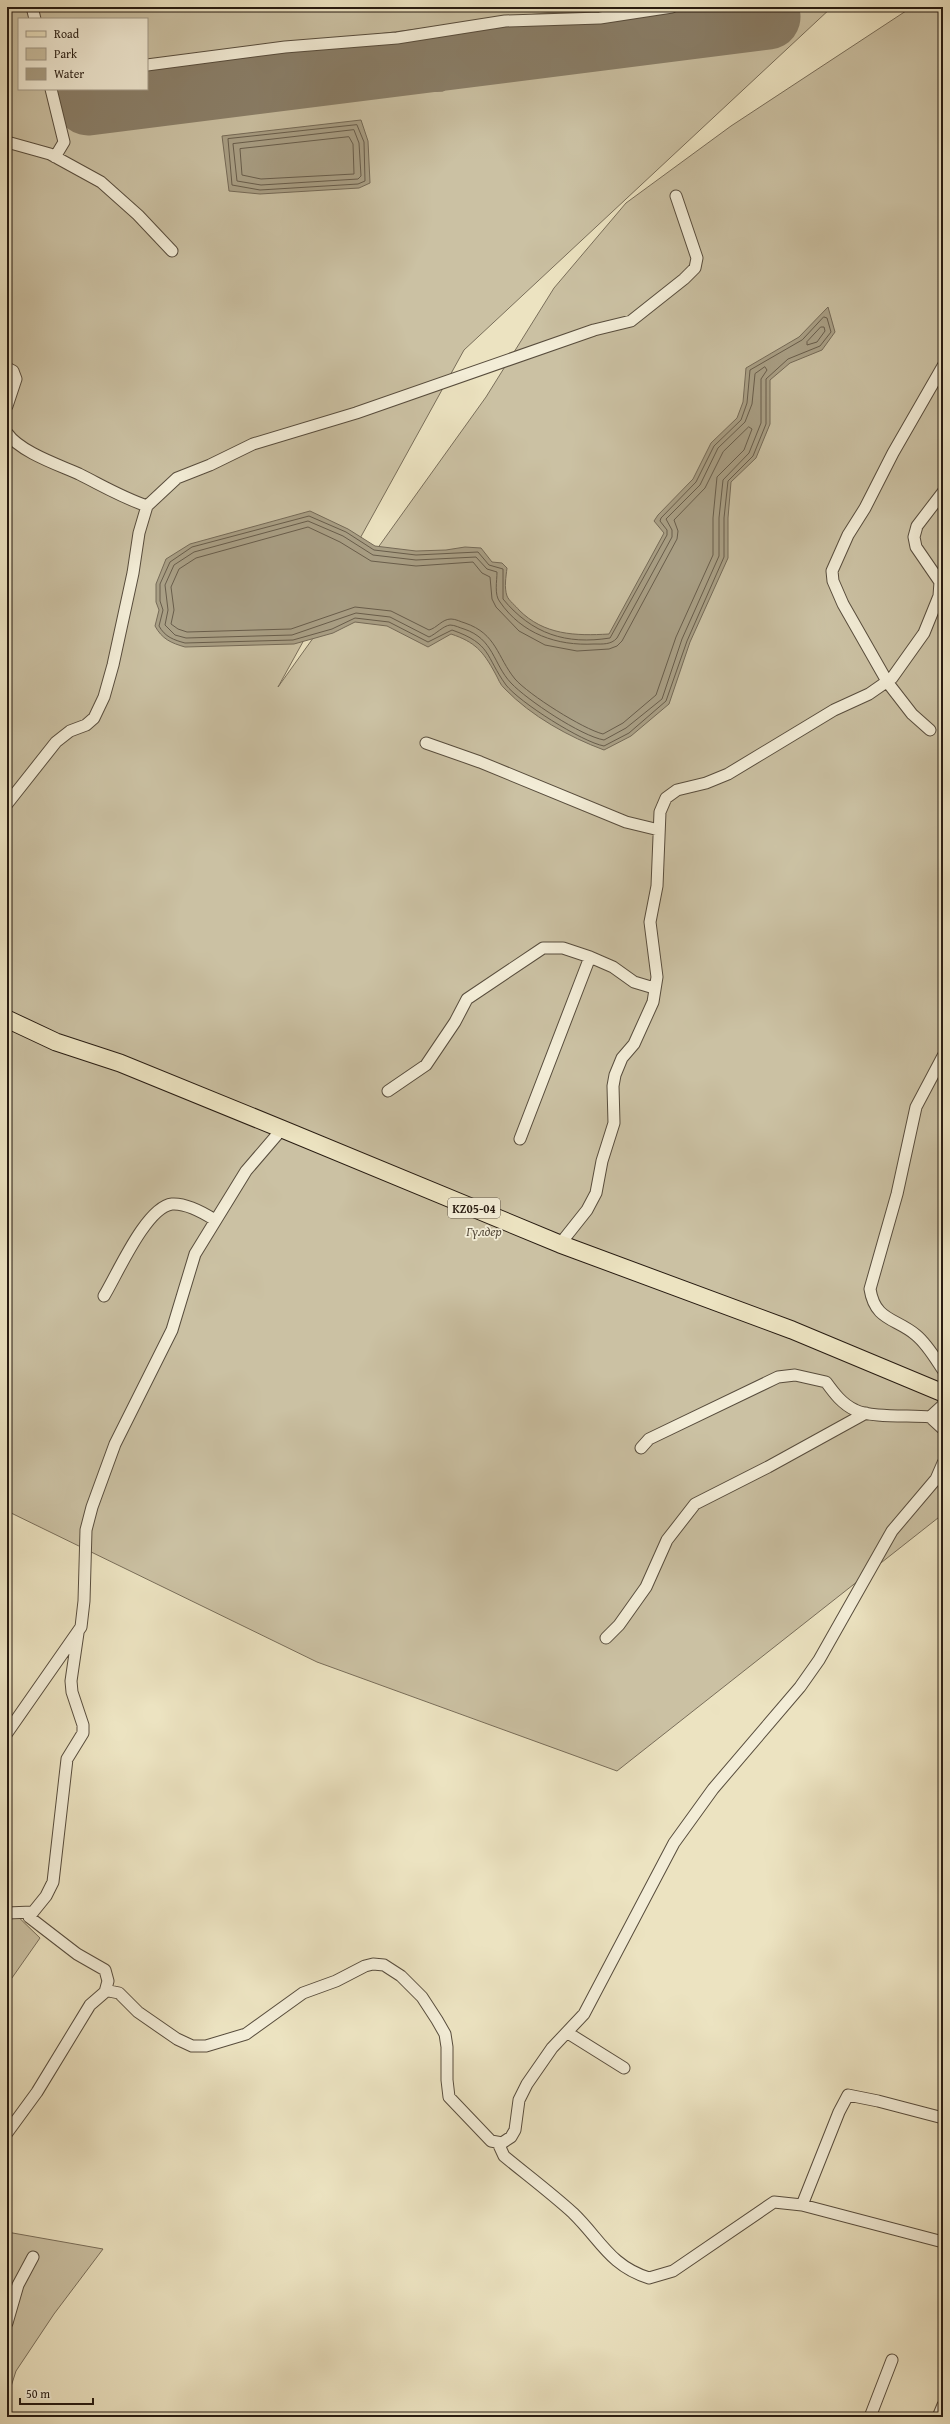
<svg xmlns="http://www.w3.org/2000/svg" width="950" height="2424" font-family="'Gentium Book Plus',serif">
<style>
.green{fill:#cbc1a3;stroke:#796e5a;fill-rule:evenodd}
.water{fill:#a99f85;stroke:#756a57}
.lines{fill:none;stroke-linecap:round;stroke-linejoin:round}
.shore{stroke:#685d4b;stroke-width:1}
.runway{stroke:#8a7f69;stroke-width:65}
.minor-casing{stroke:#584d3d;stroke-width:13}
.primary-casing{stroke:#271b11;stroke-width:19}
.minor{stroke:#f3edd7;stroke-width:11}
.primary{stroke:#ece3c1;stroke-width:17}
.labels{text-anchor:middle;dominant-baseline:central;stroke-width:3.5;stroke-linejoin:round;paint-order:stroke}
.shield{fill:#f3edd7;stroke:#645a4c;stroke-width:1}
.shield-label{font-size:12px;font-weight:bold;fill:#271b11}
.park-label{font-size:13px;font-style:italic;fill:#584d3d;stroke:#f3edd7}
</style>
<rect width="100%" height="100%" fill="#ece3c1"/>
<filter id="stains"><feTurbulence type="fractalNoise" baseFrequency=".005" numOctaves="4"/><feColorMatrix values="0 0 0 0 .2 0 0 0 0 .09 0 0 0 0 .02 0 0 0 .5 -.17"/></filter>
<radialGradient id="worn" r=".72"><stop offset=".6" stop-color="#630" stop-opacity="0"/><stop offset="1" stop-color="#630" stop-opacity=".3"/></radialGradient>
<!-- green -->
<path class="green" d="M7,7H832L464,350L278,687L486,397L554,288L626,203L731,126L912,7H943V1514L617,1771L317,1662L7,1511ZM19,19H147V89H19Z
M7,1906L40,1938L7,1985Z
M7,2232L103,2249L54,2314L16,2371L7,2399Z"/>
<!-- water -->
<path class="water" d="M440,77L447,79L448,88L443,91L407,92L404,89L405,80L407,79Z
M361,120L368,141L370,183L359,188L260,194L229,191L222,136Z
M828,307L835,332L822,350L790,363L770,380V424L756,458L731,482L728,518V558L690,642L669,704L631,736L604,750C569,737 531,716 505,689C500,685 498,678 495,673C483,651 475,642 451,634L428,647L387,626L355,622L333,633L294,644L185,647C171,643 162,639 155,626L159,610L156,602V584L166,559L190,544L310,511L348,529L375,546L416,551L446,550L465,547L481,548L492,562L502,563L507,568C506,577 504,587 507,596C509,601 516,606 519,610C544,635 575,636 609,634L664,533L654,521L658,515L693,479L711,443L737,418L743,402L746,368L799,337Z"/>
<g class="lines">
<!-- shore -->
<path class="shore" d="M428,82H442L443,85L409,86L410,83Z
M357,125L364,142L365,181L358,184L260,190L232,185L228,139Z
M354,130L359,143L361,176L358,179L261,185L237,181L233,144Z
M349,137L353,144L354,174L261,179L242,175L240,149Z
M824,317L827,318L831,332L820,346L788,359L766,379V424L753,456L728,481L724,518V557L687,641L666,701L629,733L604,746C582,742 519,702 506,685C485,656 492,644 452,630L428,642L389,622L355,618L332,629L293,640L185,643C174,640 165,637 159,626L163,610L160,601V584L170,562L192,547L309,516L346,532L374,550L416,555L478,552L489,565L503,569V599C532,634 566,645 610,638L667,535V530L660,521L661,518L696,482L714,446L741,420L747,403L750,370L802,340Z
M821,327H824L825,331L817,342L807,345V342Z
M765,367L767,370L761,379V423L749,453L723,480L719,518V556L682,639L662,699L626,728L604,740C581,736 527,700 511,683C493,664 494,639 464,629C460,628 455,625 450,625C443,626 436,634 429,637L390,617L356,613L292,635L186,638L175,635L165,625L168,610L165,585L174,565L194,552L308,521L343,536L373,555L416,560L476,557L487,569L497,572C497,581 494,595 500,602C522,634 557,646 594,644C602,644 611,645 617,638L672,537V530L666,519L700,485L718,448L745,422L752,404L755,374Z
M749,427L752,429L744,450L717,477L713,518V555L676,637L656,695L623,723L603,734C583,729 529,695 515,679C497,657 497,634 465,623C461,622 456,619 451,619C442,619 437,628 429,630L391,611L355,607L291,629L187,632L178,629L171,624L174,610L171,587L179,569L196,558L308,527L340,542L371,561L416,566L473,562L482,573L490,577L492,599L496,607L519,631L545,645L577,651L609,649L617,646L622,641L677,539L678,531L674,520L705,488L723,452Z"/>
<!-- runway -->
<path class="runway" d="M88,103L768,17"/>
<!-- minor casing -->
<g class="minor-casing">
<path id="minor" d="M32,7L35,19
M147,65L285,47L397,38L505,21L600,18L672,7
M51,89L64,142L55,157
M7,142L50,154L101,182L138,215L172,251
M7,368L13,371L16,379L7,406
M7,433C20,452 59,465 79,474C103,486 121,497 147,506
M930,730L912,714L888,683L843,604L833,581L832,571L848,535L865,508L893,453L943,366
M426,743L480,762L626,822L659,830
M7,804L56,742L70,731L86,725L94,718L104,697L113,665L133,573L139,533L147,506L177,478L210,465L253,444L356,413L594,330L631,321L684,279L695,268L697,258L676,196
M943,1056L916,1107L897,1194L870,1289C875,1321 896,1318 916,1335C927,1344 935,1358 943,1370
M388,1091L426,1065L455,1022L467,999L543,948H563L590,957L613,967L634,982L654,988
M520,1139L590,957
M560,1244L587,1210L596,1193L602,1161L614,1123L613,1086L615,1075L622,1058L634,1044L653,1002L657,977L650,922L657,886L660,812L666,798L677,790L706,783L728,774L834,710L869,694L892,678L924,633L939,596L940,582L916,547L914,537L917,526L943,492
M104,1296C117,1275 146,1207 172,1204C186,1203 204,1213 215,1220
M930,1417L943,1405
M641,1448L649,1439L778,1377L795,1375L826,1382C834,1393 842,1404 855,1410C871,1418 911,1415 930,1417L943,1429
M78,1633L71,1681L72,1692L83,1725V1733L67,1759L53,1882L46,1896L29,1917L77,1954L105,1970L108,1981L105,1992
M606,1638L619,1625L646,1587L667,1540L695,1504L768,1467L866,1413
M7,1733L81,1627L84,1601L86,1530L92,1507L115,1444L172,1330L195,1254L246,1171L282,1129
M7,1913L32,1912
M568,2033L624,2068
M7,2133L37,2092L90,2005L105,1992L109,1991L119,1993L138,2012L177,2039L192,2046H206L246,2034L303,1993L336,1981L365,1966L373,1964L384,1965L401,1976L422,1997L437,2020L445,2034L447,2047V2080L449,2097L491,2141L502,2143L511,2137L515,2130L519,2100L527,2084L552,2048L584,2014L674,1843L713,1789L800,1687L819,1660L892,1531L936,1479L943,1463
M498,2143L504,2156C527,2175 551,2193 573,2213C600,2239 610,2266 649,2278L673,2271L774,2202L802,2205L943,2242
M802,2205L839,2112L848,2095L878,2101L943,2118
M7,2323L18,2285L33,2257
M870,2417L892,2360
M938,2417L943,2405"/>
</g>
<!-- primary casing -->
<g class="primary-casing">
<path id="primary" d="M7,1019L56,1042L120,1063L282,1129L560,1244L792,1330L943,1393"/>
</g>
<!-- minor -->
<use href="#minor" class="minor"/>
<!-- primary -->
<use href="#primary" class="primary"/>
</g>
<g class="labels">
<!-- shield labels -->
<rect class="shield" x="448" y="1198" width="52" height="20" rx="3"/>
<g class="shield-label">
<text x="474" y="1208">KZ05-04</text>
</g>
<!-- park labels -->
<g class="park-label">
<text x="484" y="1231">Гүлдер</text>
</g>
</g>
<!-- margin -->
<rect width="950" height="2424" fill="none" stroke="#ece3c1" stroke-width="24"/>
<rect x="8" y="8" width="934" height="2408" fill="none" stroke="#271b11" stroke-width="2"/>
<rect x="12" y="12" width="926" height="2400" fill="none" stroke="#271b11"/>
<!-- legend -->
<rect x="18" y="18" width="130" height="72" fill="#f3edd7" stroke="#a19988"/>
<rect x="26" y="31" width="20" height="6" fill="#ece3c1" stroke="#a19988"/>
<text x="54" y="38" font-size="12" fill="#271b11">Road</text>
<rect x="26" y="48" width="20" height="12" fill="#cbc1a3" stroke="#a19988"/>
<text x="54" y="58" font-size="12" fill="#271b11">Park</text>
<rect x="26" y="68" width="20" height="12" fill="#a99f85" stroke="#a19988"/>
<text x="54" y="78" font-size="12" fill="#271b11">Water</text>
<!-- scale -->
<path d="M20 2398v6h73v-6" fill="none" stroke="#271b11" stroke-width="2"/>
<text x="26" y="2398" font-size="12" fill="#271b11" stroke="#f3edd7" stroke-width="3" paint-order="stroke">50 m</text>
<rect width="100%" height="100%" filter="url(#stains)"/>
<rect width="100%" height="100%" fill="url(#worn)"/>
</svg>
